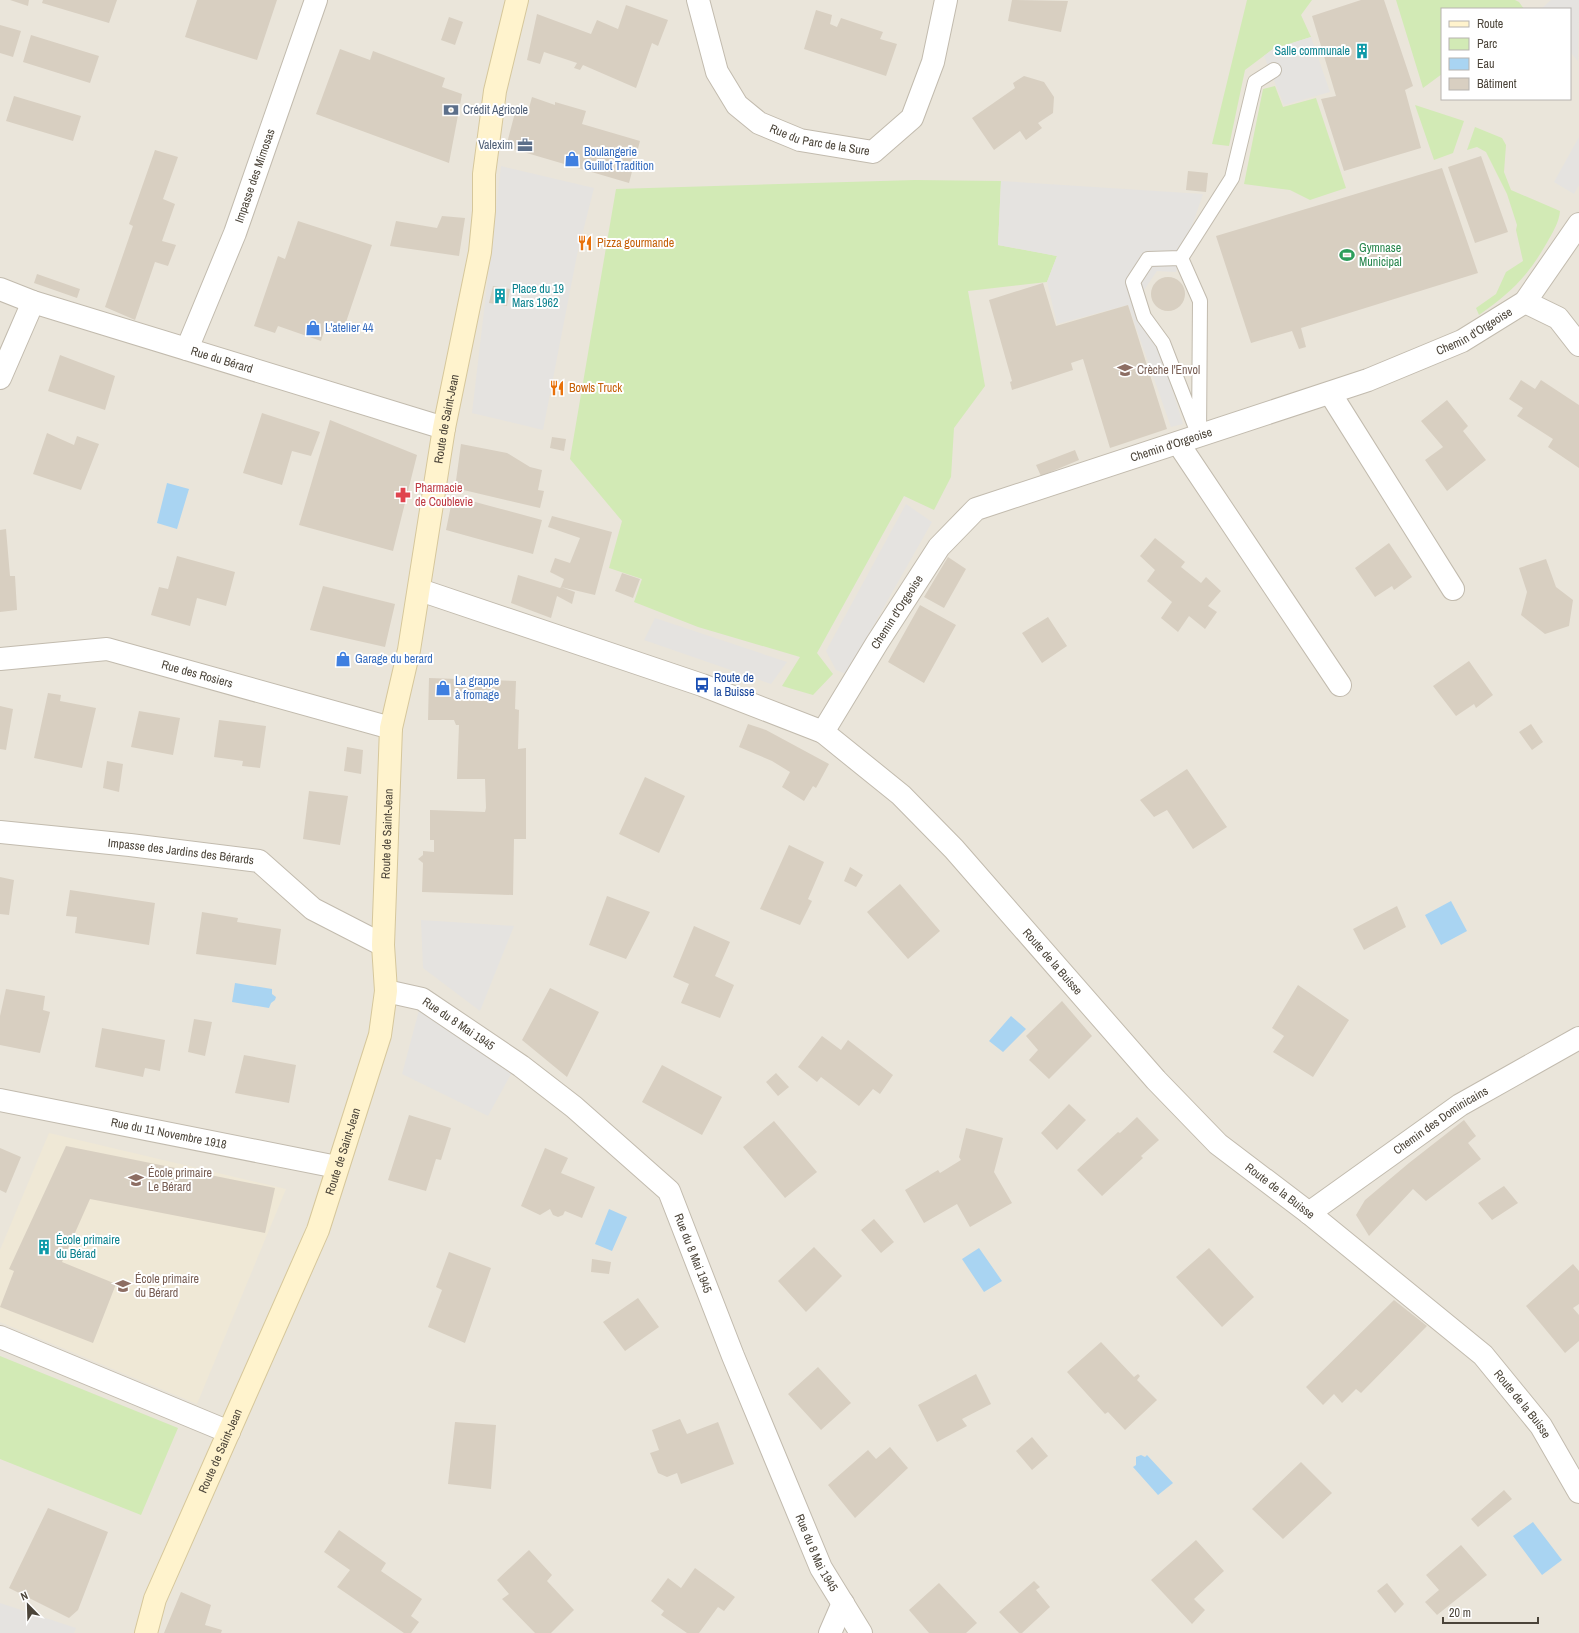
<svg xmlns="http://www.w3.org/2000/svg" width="1579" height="1633" font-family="'Archivo Narrow',sans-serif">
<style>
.residential{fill:#eae5da;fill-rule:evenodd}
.education{fill:#efe8d6}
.green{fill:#d2eab5}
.parking{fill:#e5e3e0}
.water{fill:#a9d4f2}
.building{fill:#d8cfc1}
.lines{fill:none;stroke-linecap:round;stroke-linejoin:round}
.lane-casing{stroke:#c2bbae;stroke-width:16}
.street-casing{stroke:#c2bbae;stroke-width:24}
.secondary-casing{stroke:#d6c79b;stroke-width:24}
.lane{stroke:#fff;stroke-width:14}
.street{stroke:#fff;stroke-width:22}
.secondary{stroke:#fff3cd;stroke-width:22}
.labels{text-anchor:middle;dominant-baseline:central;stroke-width:4;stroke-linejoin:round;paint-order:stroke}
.culture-label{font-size:12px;fill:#0d838f;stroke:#fff;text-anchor:start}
.service-label{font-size:12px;fill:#4e5e75;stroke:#fff;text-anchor:start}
.street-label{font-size:12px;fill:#4b4439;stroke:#fff}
.shop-label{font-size:12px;fill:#366cbe;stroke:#fff;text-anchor:start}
.food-label{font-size:12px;fill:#c56008;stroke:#fff;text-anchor:start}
.leisure-label{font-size:12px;fill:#27864d;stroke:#fff;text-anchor:start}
.education-label{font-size:12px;fill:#785e54;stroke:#fff;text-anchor:start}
.health-label{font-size:12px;fill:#be3a42;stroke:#fff;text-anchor:start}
.transit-label{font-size:12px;fill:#164399;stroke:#fff;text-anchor:start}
</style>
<rect width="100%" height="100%" fill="#f6f3ec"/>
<!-- residential -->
<path class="residential" d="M0,0H1579V1633H0ZM1442,9H1570V99H1442Z"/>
<!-- education -->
<path class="education" d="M49,1133L286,1189L197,1404L0,1322V1250Z"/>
<!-- green -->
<path class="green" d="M1247,0H1312L1301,15L1311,37L1273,49L1245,70L1229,146L1212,144Z
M1396,0H1515L1519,2L1524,9H1442V74L1423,88Z
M1275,86L1283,107L1316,98L1346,188L1310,200L1290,190L1244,184L1263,89Z
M1415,105L1464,121L1453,153L1434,160Z
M1475,127L1502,138L1506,145L1504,172L1511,190L1560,211C1559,222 1554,230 1549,239C1529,275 1512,292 1479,315L1476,308L1496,294L1506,272L1523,261L1516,230L1517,225L1507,194L1486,152L1477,147L1467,150Z
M915,180L1001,181L998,245L1057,256L1047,282L968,291L985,386L954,428L951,477L934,510L904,496L817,653L833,674L813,695L782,686L800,657L698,627L634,602L642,579L609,568L622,521L570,459L616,189Z
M0,1356L178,1428L141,1515L0,1459Z"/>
<!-- parking -->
<path class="parking" d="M1551,0H1579L1578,61L1570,52V9H1541Z
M1311,37L1330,92L1284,105L1264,56L1273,49Z
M1579,137V185L1574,194L1554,182Z
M501,166L594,188L577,255L543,430L472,413Z
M1001,181L1203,194L1176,272L1157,271L1142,293L1183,424L1171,427L1128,305L1057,324L1047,282L1057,256L998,245Z
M906,504L932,522L846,674L836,670L826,651Z
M655,618L787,662L771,684L644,640Z
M421,920L514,926L480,1011L423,968Z
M422,999L521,1066L511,1074L488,1116L402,1074Z
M0,1603L76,1628L74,1633H0Z"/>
<!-- water -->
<path class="water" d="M167,483L189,489L177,529L157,523Z
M1451,901L1467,931L1441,945L1425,915Z
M235,983L272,989V994L276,997L275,1000L271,1003L269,1008L232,1002Z
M1011,1016L1026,1029L1003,1052L989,1041Z
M609,1209L627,1217L612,1251L595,1244Z
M979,1248L1002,1281L984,1292L962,1259Z
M1141,1455L1145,1457L1147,1455L1173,1483L1158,1495L1133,1467L1136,1465V1457Z
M1533,1522L1562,1560L1542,1575L1513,1536Z"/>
<!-- building -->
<path class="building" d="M10,0H29L28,6Z
M43,0H117L109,23L42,3Z
M197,0H277L257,60L185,37Z
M1012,0L1068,1L1061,32L1008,21Z
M1361,0H1384L1413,86L1405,90L1421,148L1344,171L1321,99L1336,96L1312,16Z
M626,5L668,20L658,46L652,43L636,88L583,65L580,70L574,68L577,63L544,52L540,64L527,60L537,14L591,34L597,20L618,29Z
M816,10L832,15L830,24L837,27L841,18L883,32L880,39L897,44L886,76L804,49Z
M449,17L463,22L455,45L441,40Z
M0,25L21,31L13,57L0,53Z
M31,35L99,56L90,83L23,62Z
M340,49L370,60L373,51L445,78L442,87L462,94L449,163L316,114Z
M1024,76L1044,82L1054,97L1053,113L1038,123L1042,128L1026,140L1020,131L994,150L972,118L1015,88L1013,83Z
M14,96L81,116L73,141L6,121Z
M532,97L555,105V102L586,111L582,124L640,141L629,183L506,147L517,105L529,108Z
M155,150L178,157L163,199L175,204L162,241L176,245L168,266L155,262L135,320L105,307L133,226L129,224Z
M1481,156L1508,232L1475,243L1448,167Z
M1442,168L1478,273L1301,328L1306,347L1299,349L1292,331L1251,343L1216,236Z
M1188,171L1208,173L1206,192L1186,190Z
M442,216L465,218L459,256L390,246L396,221L437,228Z
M298,221L372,245L342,334L325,328L321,341L278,326L275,333L254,326L278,256L285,259Z
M37,274L80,289L77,298L34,283Z
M1151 294a17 17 0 1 1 34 0a17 17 0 1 1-34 0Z
M1043,283L1056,326L1128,305L1167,429L1110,448L1083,359L1071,363L1073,370L1012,390L1010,382L1012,381L989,300Z
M493,286L510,289L507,306L489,303Z
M60,355L115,376L105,410L48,391Z
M1521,380L1535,389L1541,380L1579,405V468L1548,447L1553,439L1517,416L1523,408L1509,399Z
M1447,400L1468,426L1463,431L1486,460L1447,491L1425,460L1443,447L1421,421Z
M262,413L320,432L311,456L292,451L282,485L243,473Z
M330,420L417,455L393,551L299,525Z
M47,433L74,445L77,436L99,444L81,490L33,474Z
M552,437L566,439L564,451L550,448Z
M461,444L507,453L530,467L542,470L538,490L544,491L540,508L455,488Z
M1075,450L1079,460L1041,476L1036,465Z
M453,496L542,520L533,554L446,530Z
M552,516L612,532L595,595L561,587L575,592L572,604L557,596L551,618L511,603L518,575L560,588L561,587L564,579L550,572L555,558L570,563L580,538L548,527Z
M6,529L10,576H15L17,610L0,612V530Z
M1155,538L1185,562L1181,567L1201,583L1206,577L1221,591L1208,606L1217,612L1205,629L1189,616L1178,632L1161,618L1172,602L1147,581L1155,570L1140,556Z
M1389,543L1412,577L1394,590L1392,586L1375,597L1355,568Z
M177,556L235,572L226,606L197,598L190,626L151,615L159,587L168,589Z
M948,557L966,569L944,608L924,597Z
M1546,559L1556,587L1573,600L1569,626L1545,634L1521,615L1527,592L1519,568Z
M622,573L640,579L633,598L615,591Z
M323,586L395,604L385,647L310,630Z
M920,605L956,625L924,683L888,662Z
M1048,617L1067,646L1042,663L1022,633Z
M1469,661L1493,695L1476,708L1474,704L1456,716L1433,686Z
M429,678L516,681L515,709L519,710L518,749L526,748V839H514L513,895L422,892L423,863L418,859L423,855V851L434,852V840H430V810L485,812L486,808L485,779H457L459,725H456L454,720H428Z
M48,693L61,695L60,701L96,708L82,768L34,758Z
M0,706L13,709L6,750L0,749Z
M139,711L180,718L173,755L131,747Z
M219,720L266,726L260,768L242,766L243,761L214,757Z
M748,724L766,730L829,764L816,788L813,786L804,801L782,787L790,772L772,761L739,747Z
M1531,724L1543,742L1532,750L1519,732Z
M347,747L363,750L361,774L344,771Z
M107,761L123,764L119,792L103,788Z
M1187,769L1227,827L1193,849L1167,810L1154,817L1140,800Z
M645,777L685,796L659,853L619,834Z
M309,791L348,796L340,845L303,839Z
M789,845L824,862L808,899L812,901L800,925L760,909Z
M850,867L863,875L856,887L844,881Z
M0,877L14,880L9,915L0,914Z
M900,884L940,931L908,959L867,912Z
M70,890L155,903L149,945L75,933L77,917L66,916Z
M607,896L650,912L626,959L589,945Z
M1397,906L1406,927L1364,950L1353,929Z
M202,912L238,918L237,922L281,929L276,965L196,954Z
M694,926L730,942L715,976L734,985L720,1018L681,1003L689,984L673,977Z
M1298,985L1349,1020L1313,1077L1273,1052L1284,1036L1272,1028Z
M550,988L599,1012L567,1077L522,1040Z
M6,989L45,996L43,1010L50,1012L40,1053L0,1045V1016Z
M1062,1001L1092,1036L1049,1079L1029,1060L1038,1050L1026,1036Z
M194,1019L212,1022L205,1056L188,1052Z
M102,1028L165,1040L160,1071L145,1068L143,1077L95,1067Z
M822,1036L841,1050L848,1040L893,1075L880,1094L873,1089L859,1106L821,1077L817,1082L798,1067Z
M244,1055L296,1065L289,1103L235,1093Z
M662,1065L722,1097L702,1135L642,1102Z
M776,1073L789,1087L778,1096L766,1082Z
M1069,1104L1086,1120L1057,1150L1041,1133Z
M409,1115L451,1128L441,1160L436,1159L426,1191L388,1180Z
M1137,1117L1159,1140L1141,1156L1143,1158L1102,1196L1077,1170L1118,1132L1120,1133Z
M1464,1120L1476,1136L1468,1143L1481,1159L1426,1201L1413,1189L1369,1236L1356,1215L1365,1200L1409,1163Z
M774,1121L817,1172L785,1198L743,1147Z
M966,1128L1003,1138L994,1172L1012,1203L970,1227L957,1204L924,1223L905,1190L938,1170L940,1173L961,1160L959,1157Z
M66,1146L275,1188L265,1233L90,1199L62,1262L116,1284L93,1343L0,1307L14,1271L9,1269Z
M0,1148L21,1157L6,1193L0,1190Z
M545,1148L568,1158L561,1173L595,1187L582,1218L565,1211L563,1215L558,1217L553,1215L550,1209L540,1215L521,1206Z
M1504,1186L1518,1203L1492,1220L1478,1203Z
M874,1219L894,1242L881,1253L861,1230Z
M814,1247L842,1276L806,1312L778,1281Z
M1209,1248L1254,1297L1222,1327L1176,1277Z
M449,1252L491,1268L465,1343L428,1327L442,1290L436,1287Z
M592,1259L611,1262L609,1274L591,1272Z
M1573,1264L1579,1271V1304L1573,1308L1579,1315V1341L1565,1353L1526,1306Z
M638,1298L659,1327L625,1351L603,1322Z
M1394,1300L1427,1326L1361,1393L1356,1389L1342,1403L1334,1394L1323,1405L1306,1387Z
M1101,1342L1134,1377L1138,1374L1140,1376L1137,1380L1157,1400L1125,1430L1108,1412L1105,1414L1067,1372Z
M818,1367L851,1403L821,1430L788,1394Z
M976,1374L991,1404L962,1419L967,1426L937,1442L918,1405Z
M680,1419L687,1434L718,1422L734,1464L681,1484L677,1473L667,1477L658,1473L650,1453L659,1450L652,1430Z
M455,1422L496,1425L491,1489L448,1484Z
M1032,1437L1048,1456L1032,1470L1016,1451Z
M890,1447L908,1468L855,1518L828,1485L868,1450L876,1459Z
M1301,1462L1332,1493L1283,1539L1252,1509Z
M1504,1490L1512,1499L1478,1527L1471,1519Z
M48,1508L108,1532L78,1610L69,1618L9,1588Z
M339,1530L386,1563L381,1571L422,1599L411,1616L419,1622L411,1633H404L337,1587L350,1570L324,1552Z
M1196,1540L1224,1571L1194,1599L1205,1610L1192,1624L1151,1580Z
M1461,1545L1487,1575L1437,1615L1425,1602L1439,1590L1426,1575Z
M529,1550L552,1575L547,1581L574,1610L551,1633H535L502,1599L509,1594L497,1580Z
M695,1568L735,1597L724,1611L718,1607L699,1633H687L661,1615L664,1611L651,1601L668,1578L681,1588Z
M1034,1581L1040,1587L1036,1590L1050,1607L1022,1633H1019L999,1612Z
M939,1583L977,1623L966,1633H929L909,1610Z
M1387,1583L1404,1604L1395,1613L1377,1591Z
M181,1592L211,1605L205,1625L222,1630L221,1633H164Z"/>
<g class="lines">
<!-- lane casing -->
<g class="lane-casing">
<path id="lane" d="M1181,258L1200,301L1199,436L1163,343L1144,317L1133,282L1148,259Z
M1181,258L1232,178L1255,82L1274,70"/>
</g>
<!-- street casing -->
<g class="street-casing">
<g id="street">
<path id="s1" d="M698,0L717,72L737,105L759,123L800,140L873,152L912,118L933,62L946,0"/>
<path id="s2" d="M0,289L33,302L444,428"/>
<path d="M1525,302L1558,318L1579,345"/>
<path id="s3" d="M187,349L235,233L316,0"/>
<path d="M0,378L33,302"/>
<path d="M1330,393L1453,589"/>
<path d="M1178,443L1340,685"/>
<path id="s4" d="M420,590L702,685L823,732L901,795L954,849L1156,1080L1218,1144L1309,1213L1483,1355L1541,1426L1579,1492"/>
<path id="s5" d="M0,659L107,649L391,728"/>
<path id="s6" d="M823,732L877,643L939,547L976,509L1368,380L1462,341L1525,302L1579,224"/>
<path id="s7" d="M0,832L130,845L259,861L313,909L383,945"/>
<path id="s8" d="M386,991L422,999L521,1066L574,1107L669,1191L733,1356L821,1568L861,1633"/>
<path id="s9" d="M0,1100L337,1167"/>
<path id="s10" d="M1309,1213L1460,1105L1579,1038"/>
<path d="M0,1337L229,1432"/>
<path d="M830,1633L843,1603"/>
</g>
</g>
<!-- secondary casing -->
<g class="secondary-casing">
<g id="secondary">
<path id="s11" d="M146,1633L155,1599L318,1230L380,1035L386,991L383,945L391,728L409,650L444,428L480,252L484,211V174L495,91L517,0"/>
</g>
</g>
<!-- lane -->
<use href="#lane" class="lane"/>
<!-- street -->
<use href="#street" class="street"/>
<!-- secondary -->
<use href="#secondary" class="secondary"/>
</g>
<!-- icons -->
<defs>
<g id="building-bare" transform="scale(1.2)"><path d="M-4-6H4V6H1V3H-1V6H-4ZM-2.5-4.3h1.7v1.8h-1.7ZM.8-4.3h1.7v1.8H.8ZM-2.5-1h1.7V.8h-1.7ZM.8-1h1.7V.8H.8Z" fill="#0f9aa8" stroke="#fff" stroke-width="2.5" paint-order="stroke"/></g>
<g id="bank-bare" transform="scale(1.2)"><path d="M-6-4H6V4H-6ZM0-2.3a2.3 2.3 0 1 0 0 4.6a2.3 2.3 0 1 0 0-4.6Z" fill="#5c6f8a" stroke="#fff" stroke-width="2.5" paint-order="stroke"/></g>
<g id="office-bare" transform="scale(1.2)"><path d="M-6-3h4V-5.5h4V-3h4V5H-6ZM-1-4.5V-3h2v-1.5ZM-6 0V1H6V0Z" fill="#5c6f8a" stroke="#fff" stroke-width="2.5" paint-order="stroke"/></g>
<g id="shop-bare" transform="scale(1.2)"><path d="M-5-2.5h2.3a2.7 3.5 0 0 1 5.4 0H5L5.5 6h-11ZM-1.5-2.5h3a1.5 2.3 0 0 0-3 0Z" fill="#3f7fe0" stroke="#fff" stroke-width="2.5" paint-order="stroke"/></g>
<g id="restaurant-bare" transform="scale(1.2)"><path d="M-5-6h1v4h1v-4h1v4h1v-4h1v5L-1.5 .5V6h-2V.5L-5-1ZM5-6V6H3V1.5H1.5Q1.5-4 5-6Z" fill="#e8710a" stroke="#fff" stroke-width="2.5" paint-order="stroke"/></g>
<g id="stadium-bare" transform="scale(1.2)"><path d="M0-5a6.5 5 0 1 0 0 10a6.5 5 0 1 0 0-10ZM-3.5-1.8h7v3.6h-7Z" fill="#2e9e5b" stroke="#fff" stroke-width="2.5" paint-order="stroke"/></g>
<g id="school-bare" transform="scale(1.2)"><path d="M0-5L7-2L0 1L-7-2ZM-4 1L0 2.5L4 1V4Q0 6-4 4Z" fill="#8d6e63" stroke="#fff" stroke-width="2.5" paint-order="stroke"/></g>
<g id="pharmacy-bare" transform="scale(1.2)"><path d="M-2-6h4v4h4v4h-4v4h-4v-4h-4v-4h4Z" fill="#e0444e" stroke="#fff" stroke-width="2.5" paint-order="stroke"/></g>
<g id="bus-bare" transform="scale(1.2)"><path d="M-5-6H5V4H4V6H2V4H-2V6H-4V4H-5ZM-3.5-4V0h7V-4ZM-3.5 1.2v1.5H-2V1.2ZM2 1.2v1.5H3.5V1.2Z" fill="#1a4fb4" stroke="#fff" stroke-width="2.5" paint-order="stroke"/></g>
</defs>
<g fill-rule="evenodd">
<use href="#building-bare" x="1362" y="51"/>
<use href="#bank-bare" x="451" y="110"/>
<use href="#office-bare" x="525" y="145"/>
<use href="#shop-bare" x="572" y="159"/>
<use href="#restaurant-bare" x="585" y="243"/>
<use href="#stadium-bare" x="1347" y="255"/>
<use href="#building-bare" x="500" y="296"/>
<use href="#shop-bare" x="313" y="328"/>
<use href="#school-bare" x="1125" y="370"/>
<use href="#restaurant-bare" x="557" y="388"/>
<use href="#pharmacy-bare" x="403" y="495"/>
<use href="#shop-bare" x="343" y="659"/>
<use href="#bus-bare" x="702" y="685"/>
<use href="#shop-bare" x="443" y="688"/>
<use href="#school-bare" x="136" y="1180"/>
<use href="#building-bare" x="44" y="1247"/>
<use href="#school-bare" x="123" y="1286"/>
</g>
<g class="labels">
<!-- culture labels -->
<g class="culture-label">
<text x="1350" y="51" text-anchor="end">Salle communale</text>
<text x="512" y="289">Place du 19<tspan x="512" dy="14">Mars 1962</tspan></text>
<text x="56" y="1240">École primaire<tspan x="56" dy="14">du Bérad</tspan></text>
</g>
<!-- service labels -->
<g class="service-label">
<text x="463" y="110">Crédit Agricole</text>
<text x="513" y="145" text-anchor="end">Valexim</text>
</g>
<!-- street labels -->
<g class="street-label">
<text stroke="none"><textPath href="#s1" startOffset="205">Rue du Parc de la Sure</textPath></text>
<text stroke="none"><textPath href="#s3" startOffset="186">Impasse des Mimosas</textPath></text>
<text stroke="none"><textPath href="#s6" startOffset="801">Chemin d'Orgeoise</textPath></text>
<text stroke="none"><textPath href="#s2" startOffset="233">Rue du Bérard</textPath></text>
<text stroke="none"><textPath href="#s11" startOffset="1265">Route de Saint-Jean</textPath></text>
<text stroke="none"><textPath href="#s6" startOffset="477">Chemin d'Orgeoise</textPath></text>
<text stroke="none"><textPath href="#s6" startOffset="141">Chemin d'Orgeoise</textPath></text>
<text stroke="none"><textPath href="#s5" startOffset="201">Rue des Rosiers</textPath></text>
<text stroke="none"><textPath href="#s11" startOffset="845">Route de Saint-Jean</textPath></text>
<text stroke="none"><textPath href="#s7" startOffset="182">Impasse des Jardins des Bérards</textPath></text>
<text stroke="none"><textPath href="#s4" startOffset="753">Route de la Buisse</textPath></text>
<text stroke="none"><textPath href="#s8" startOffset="81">Rue du 8 Mai 1945</textPath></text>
<text stroke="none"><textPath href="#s10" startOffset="161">Chemin des Dominicains</textPath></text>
<text stroke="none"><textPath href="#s9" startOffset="172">Rue du 11 Novembre 1918</textPath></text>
<text stroke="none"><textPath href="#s11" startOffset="521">Route de Saint-Jean</textPath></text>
<text stroke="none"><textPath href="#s4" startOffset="1077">Route de la Buisse</textPath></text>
<text stroke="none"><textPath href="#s8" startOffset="417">Rue du 8 Mai 1945</textPath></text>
<text stroke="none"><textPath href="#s4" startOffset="1401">Route de la Buisse</textPath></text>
<text stroke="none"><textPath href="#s11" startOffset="197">Route de Saint-Jean</textPath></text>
<text stroke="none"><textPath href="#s8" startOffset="741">Rue du 8 Mai 1945</textPath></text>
</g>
<!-- shop labels -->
<g class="shop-label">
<text x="584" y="152">Boulangerie<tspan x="584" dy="14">Guillot Tradition</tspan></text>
<text x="325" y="328">L'atelier 44</text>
<text x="355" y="659">Garage du berard</text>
<text x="455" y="681">La grappe<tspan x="455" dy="14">à fromage</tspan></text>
</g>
<!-- food labels -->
<g class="food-label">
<text x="597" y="243">Pizza gourmande</text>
<text x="569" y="388">Bowls Truck</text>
</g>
<!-- leisure labels -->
<g class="leisure-label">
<text x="1359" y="248">Gymnase<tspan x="1359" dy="14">Municipal</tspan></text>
</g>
<!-- education labels -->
<g class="education-label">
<text x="1137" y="370">Crèche l'Envol</text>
<text x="148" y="1173">École primaire<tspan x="148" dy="14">Le Bérard</tspan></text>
<text x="135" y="1279">École primaire<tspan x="135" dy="14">du Bérard</tspan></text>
</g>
<!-- health labels -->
<g class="health-label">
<text x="415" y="488">Pharmacie<tspan x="415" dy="14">de Coublevie</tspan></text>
</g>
<!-- transit labels -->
<g class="transit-label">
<text x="714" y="678">Route de<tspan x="714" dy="14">la Buisse</tspan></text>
</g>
</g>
<!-- legend -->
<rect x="1441" y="8" width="130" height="92" fill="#ffffff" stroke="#b7b4b0"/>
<rect x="1449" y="21" width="20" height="6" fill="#fff3cd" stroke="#b7b4b0"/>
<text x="1477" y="28" font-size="12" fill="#4b4439">Route</text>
<rect x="1449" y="38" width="20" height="12" fill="#d2eab5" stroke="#b7b4b0"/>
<text x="1477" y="48" font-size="12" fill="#4b4439">Parc</text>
<rect x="1449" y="58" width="20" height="12" fill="#a9d4f2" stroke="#b7b4b0"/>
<text x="1477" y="68" font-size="12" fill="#4b4439">Eau</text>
<rect x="1449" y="78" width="20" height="12" fill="#d8cfc1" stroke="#b7b4b0"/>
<text x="1477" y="88" font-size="12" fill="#4b4439">Bâtiment</text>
<!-- north arrow -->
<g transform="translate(28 1605) rotate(337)" stroke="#ffffff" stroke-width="3" paint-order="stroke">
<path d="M0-3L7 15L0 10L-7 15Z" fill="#4b4439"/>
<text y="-6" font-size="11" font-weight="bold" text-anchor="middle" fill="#4b4439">N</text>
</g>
<!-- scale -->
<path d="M1443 1617v6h95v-6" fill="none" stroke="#4b4439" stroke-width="2"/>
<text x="1449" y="1617" font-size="12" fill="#4b4439" stroke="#ffffff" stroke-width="3" paint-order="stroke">20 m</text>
</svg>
